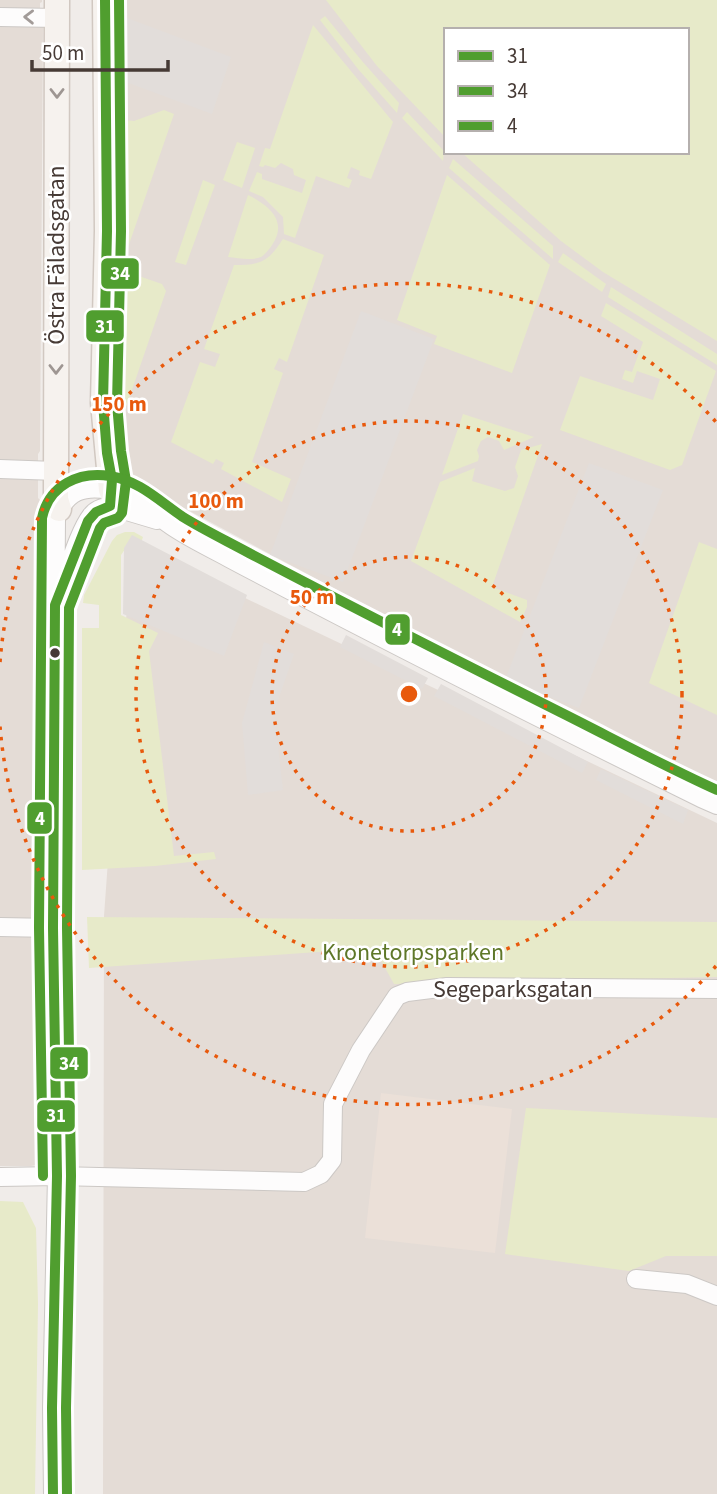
<svg xmlns="http://www.w3.org/2000/svg" width="717" height="1494" font-family="'Source Sans 3',sans-serif">
<style>
.residential{fill:#e4dcd6;fill-rule:evenodd}
.education{fill:#ebe0d8}
.green{fill:#e7eac9}
.parking{fill:#e2ddda}
.lines{fill:none;stroke-linecap:round;stroke-linejoin:round}
.street-casing{stroke:#ccc8c5;stroke-width:20}
.secondary-casing{stroke:#d1c8c1;stroke-width:27}
.street{stroke:#fdfcfc;stroke-width:18}
.secondary{stroke:#f6f2ee;stroke-width:24}
.bus-1-casing{stroke:#fff;stroke-width:16}
.bus-2-casing{stroke:#fff;stroke-width:16}
.bus-3-casing{stroke:#fff;stroke-width:16}
.bus-1{stroke:#509e2f;stroke-width:10}
.bus-2{stroke:#509e2f;stroke-width:10}
.bus-3{stroke:#509e2f;stroke-width:10}
.oneway{stroke:#a29b98}
.oneway2{stroke:#9e9692}
.ring{fill:none;stroke:#e8590c;stroke-width:3.5;stroke-dasharray:3.5 7}
.bus-dot{fill:#463a35;stroke:#fff;stroke-width:2.5}
.labels{text-anchor:middle;dominant-baseline:central;stroke-width:5;stroke-linejoin:round;paint-order:stroke}
.street-label{font-size:24px;fill:#463a35;stroke:#fff}
.park-label{font-size:24px;fill:#5e7728;stroke:#fff}
.centre{fill:#e8590c;stroke:#fff;stroke-width:3.5}
.ring-label{font-size:21px;text-anchor:middle;font-weight:bold;fill:#e8590c;stroke:#fff;stroke-width:5;stroke-linejoin:round;paint-order:stroke}
.line-badge{stroke:#fff;stroke-width:2.5}
.badge-label{font-size:19px;text-anchor:middle;font-weight:bold;fill:#fff}
</style>
<rect width="100%" height="100%" fill="#f0ece9"/>
<!-- residential -->
<path class="residential" d="M0,0H42V2L40,3V25L43,26L40,451L38,454V498L40,500V518L41,920L37,921V937L41,938V1154L36,1160V1165L31,1166H0Z
M119,0H717V783L459,655L124,476ZM446,30H687V152H446Z
M134,545L717,823V1494H103L104,916L124,638Z"/>
<!-- education -->
<path class="education" d="M381,1093L512,1109L495,1253L365,1238Z"/>
<!-- green -->
<path class="green" d="M326,0H717V341L603,272L561,241L461,152H687V30H446V138L377,66Z
M325,16L362,61L399,103L397,113L358,69L320,20Z
M313,25L393,122L371,179L359,175L360,171L351,167L347,178L352,180L349,188L316,176L295,238L284,234L283,217L263,197L249,191L257,172L262,174V179L302,193L306,180L294,175L293,169L281,163L275,168L265,165L263,167L259,166L265,148L270,149Z
M164,110L174,114L125,256L124,120L134,121Z
M407,112L444,151L443,161L402,118Z
M237,142L255,148L242,188L223,180Z
M453,159L553,246V259L449,168Z
M447,175L550,265L512,373L434,344L437,336L397,320Z
M203,180L215,185L186,265L175,262Z
M248,195C266,204 286,218 275,240C272,246 266,254 261,257C252,261 237,258 228,257Z
M283,239L324,255L287,362L279,358L274,369L283,373L252,462L291,479L282,502L221,469L224,463L216,459L213,464L171,442L200,362L215,367L220,354L204,349L234,265C261,265 268,262 283,239Z
M563,253L606,284L602,292L558,262Z
M130,273L162,284L166,291L125,410L124,277Z
M611,287L717,354V365L608,297Z
M606,303L716,371L682,465L670,470L560,430L580,376L653,400L660,379L637,371L633,383L622,379L625,370L632,372L643,342L601,316Z
M463,414L534,437L504,450L499,441L488,437L481,441L477,450L479,456L478,461L442,475Z
M542,444L492,587L527,600V607L520,622L411,561L440,482L475,468L472,481L505,491L514,488L518,476L515,467L521,450Z
M125,532H134L143,537L140,546L130,542L121,555V615L158,633L149,651L174,856L214,852L216,859L155,866L82,870V628H99V605L83,603L84,595L112,541L117,535Z
M699,542L717,549V715L649,683Z
M87,917L717,922V977L394,984L374,948L89,968Z
M526,1108L717,1118V1256H666L629,1271L505,1254Z
M0,1201L23,1202L36,1228L38,1304L35,1494H0Z"/>
<!-- parking -->
<path class="parking" d="M127,18L231,57L212,114L126,82Z
M361,311L434,339L343,582L270,555Z
M589,463L663,490L579,708L505,680Z
M132,535L247,595L224,656L123,614L124,548Z
M346,635L428,678L422,689L340,647Z
M264,642L294,654L274,712L283,790L248,795L242,723Z
M441,684L588,762L582,773L434,696Z
M601,769L688,810L683,824L596,780Z"/>
<g class="lines">
<!-- street casing -->
<g class="street-casing">
<path id="street" d="M0,17L57,18
M0,469L56,471
M110,506L157,520
M59,593C67,574 79,531 91,516C96,509 103,508 110,506L111,490
M0,927L53,928
M0,1177L57,1176L304,1182L321,1174L332,1160L333,1104L361,1050L397,996L407,992L447,987L717,989
M636,1279L687,1284L717,1296
M53,1494L52,1408L57,1176L53,928L56,518C66,491 83,485 110,490C134,494 150,510 169,524C187,537 209,547 229,558C385,641 543,720 701,798L717,805"/>
</g>
<!-- secondary casing -->
<g class="secondary-casing">
<path id="secondary" d="M57,0L56,499L59,509
M105,0L107,231L103,403L111,490"/>
</g>
<!-- street -->
<use href="#street" class="street"/>
<!-- secondary -->
<use href="#secondary" class="secondary"/>
<!-- bus-1 casing -->
<g class="bus-1-casing">
<path id="bus-1" d="M53,1494L52,1408L57,1176L53,928L55,605L88,521L96,512L110,506L112,480L107,453L103,403L107,231L105,0"/>
</g>
<!-- bus-2 casing -->
<g class="bus-2-casing">
<path id="bus-2" d="M67,1494L66,1408L71,1176L67,928L69,608L100,528L104,523L118,518L122,513L126,481L121,451L117,403L121,231L119,0"/>
</g>
<!-- bus-3 casing -->
<g class="bus-3-casing">
<path id="bus-3" d="M43,1176L39,928L42,518C49,485 79,471 110,476C140,481 159,501 183,517C204,530 227,541 249,553C352,607 456,660 560,712C612,738 664,766 717,790"/>
</g>
<!-- bus-1 -->
<use href="#bus-1" class="bus-1"/>
<!-- bus-2 -->
<use href="#bus-2" class="bus-2"/>
<!-- bus-3 -->
<use href="#bus-3" class="bus-3"/>
</g>
<!-- one-way arrows -->
<defs><path id="oneway-chevron" d="M-2-3.5L2.5 0L-2 3.5" fill="none" stroke-width="1.6" stroke-linecap="round" stroke-linejoin="round" transform="scale(1.75)"/></defs>
<use class="oneway" href="#oneway-chevron" transform="translate(29 17) rotate(-179)"/>
<g class="oneway2">
<use href="#oneway-chevron" transform="translate(57 93) rotate(90)"/>
<use href="#oneway-chevron" transform="translate(56 369) rotate(90)"/>
</g>
<!-- distance rings -->
<g class="ring">
<circle cx="409" cy="694" r="137"/>
<circle cx="409" cy="694" r="273"/>
<path d="M716 966A410 410 0 0 1 0 726M0 662A410 410 0 0 1 716 422"/>
</g>
<!-- markers -->
<circle class="bus-dot" cx="55" cy="653" r="6"/>
<g class="labels">
<!-- street labels -->
<g class="street-label">
<text transform="translate(56 255) rotate(-90)">Östra Fäladsgatan</text>
<text x="513" y="989">Segeparksgatan</text>
</g>
<!-- park labels -->
<g class="park-label">
<text x="413" y="952">Kronetorpsparken</text>
</g>
</g>
<circle cx="409" cy="694" r="10" class="centre"/>
<g class="ring-label">
<text x="119" y="411">150 m</text>
<text x="216" y="508">100 m</text>
<text x="312" y="604">50 m</text>
</g>
<g class="line-badge">
<rect x="100" y="257" width="40" height="33" rx="7" fill="#509e2f"/>
<rect x="85" y="309" width="40" height="34" rx="7" fill="#509e2f"/>
<rect x="384" y="613" width="27" height="33" rx="7" fill="#509e2f"/>
<rect x="26" y="801" width="27" height="34" rx="7" fill="#509e2f"/>
<rect x="49" y="1046" width="40" height="34" rx="7" fill="#509e2f"/>
<rect x="36" y="1099" width="40" height="34" rx="7" fill="#509e2f"/>
</g>
<g class="badge-label">
<text x="120" y="280">34</text>
<text x="105" y="333">31</text>
<text x="397" y="636">4</text>
<text x="40" y="825">4</text>
<text x="69" y="1070">34</text>
<text x="56" y="1122">31</text>
</g>
<!-- legend -->
<rect x="444" y="28" width="245" height="126" fill="#ffffff" stroke="#b5b0ae" stroke-width="2"/>
<rect x="458" y="51" width="35" height="10" fill="#509e2f" stroke="#b5b0ae" stroke-width="2"/>
<text x="507" y="63" font-size="21" fill="#463a35">31</text>
<rect x="458" y="86" width="35" height="10" fill="#509e2f" stroke="#b5b0ae" stroke-width="2"/>
<text x="507" y="98" font-size="21" fill="#463a35">34</text>
<rect x="458" y="121" width="35" height="10" fill="#509e2f" stroke="#b5b0ae" stroke-width="2"/>
<text x="507" y="133" font-size="21" fill="#463a35">4</text>
<!-- scale -->
<path d="M32 60v10h136v-10" fill="none" stroke="#463a35" stroke-width="3.5"/>
<text x="42" y="60" font-size="21" fill="#463a35" stroke="#ffffff" stroke-width="5" paint-order="stroke">50 m</text>
</svg>
